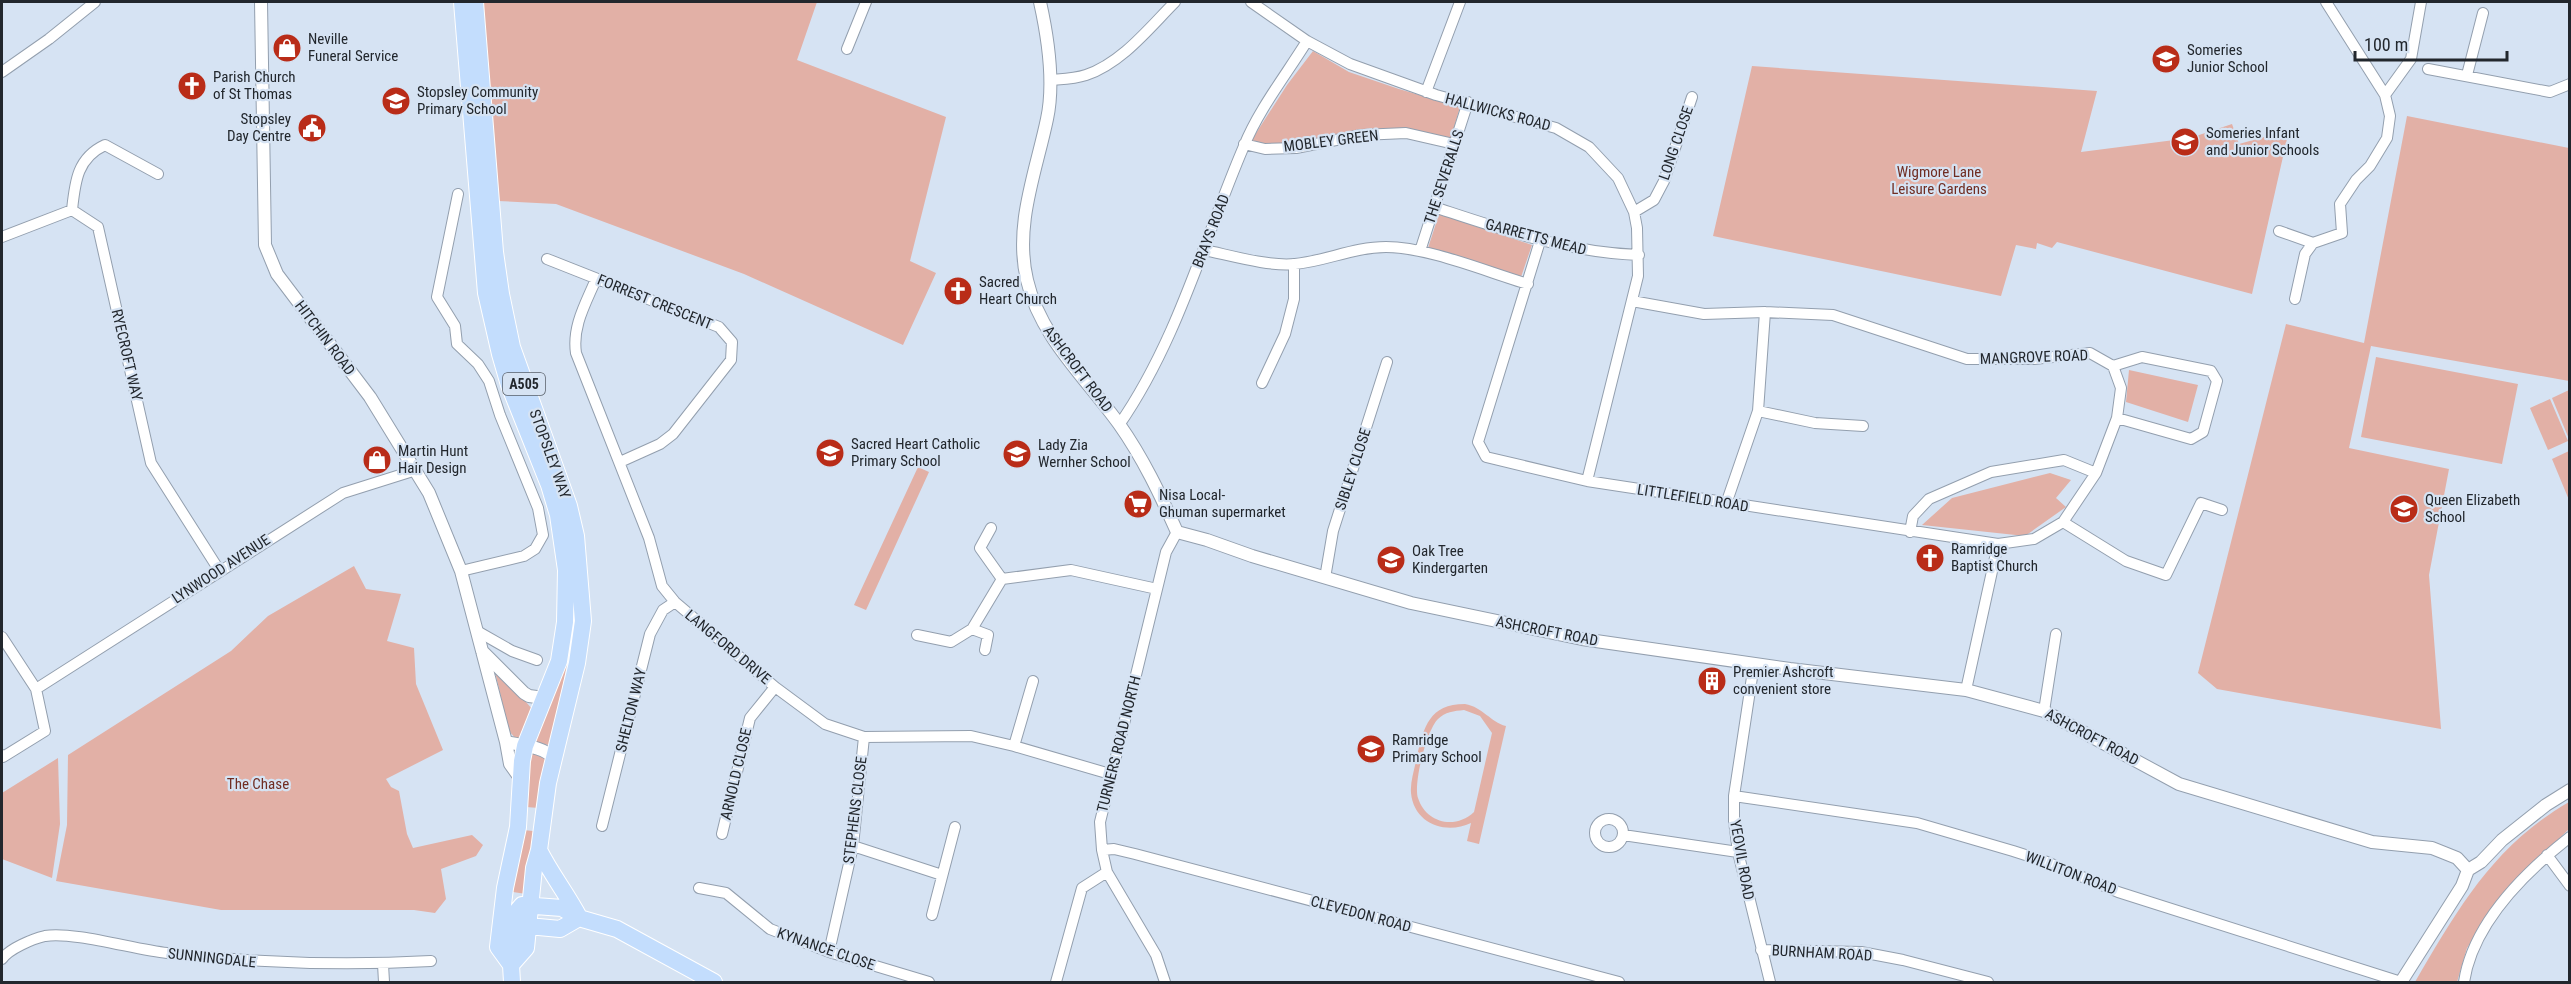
<svg xmlns="http://www.w3.org/2000/svg" width="2571" height="984" font-family="'Roboto Condensed',sans-serif">
<style>
.green{fill:#e2b0a6;fill-rule:evenodd}
.lines{fill:none;stroke-linecap:round;stroke-linejoin:round}
.minor-casing{stroke:#939fae;stroke-width:12}
.tertiary-casing{stroke:#939fae;stroke-width:14}
.primary-casing{stroke:#fff;stroke-width:18}
.minor{stroke:#fff;stroke-width:10}
.tertiary{stroke:#fff;stroke-width:12}
.primary{stroke:#c3ddfd;stroke-width:16}
.labels{text-anchor:middle;dominant-baseline:central;stroke-width:4.5;stroke-linejoin:round;paint-order:stroke}
.shield{fill:#d6e3f3;stroke:#585f68;stroke-width:1.5}
.shield-label{font-size:14px;font-weight:bold;fill:#22272d}
.poi-label{font-size:15px;fill:#22272d;stroke:#d6e3f3;text-anchor:start}
.street-label{font-size:15px;fill:#22272d;stroke:#d6e3f3}
.park-label{font-size:15px;fill:#702d22;stroke:#d6e3f3}
</style>
<rect width="100%" height="100%" fill="#d6e3f3"/>
<!-- green -->
<path class="green" d="M467,2H471C476,68 482,134 487,201C490,240 491,279 500,318C513,381 544,437 562,498C588,585 569,659 550,744L548,745L533,741L556,687L567,651L572,603L569,544L559,500L519,396L497,320L490,275Z
M479,2H817L797,60L946,117L910,261L936,273L903,345L744,274L556,204L498,201Z
M1313,51L1349,72L1399,89L1460,107L1451,138C1436,135 1419,130 1404,131C1355,134 1300,153 1251,141L1287,85Z
M1752,66L2097,91L2081,152L2190,138L2232,124L2239,144L2289,130L2252,294L2057,242L2052,248L2037,243L2036,249L2016,245L2001,296L1713,236Z
M2407,116L2569,148V381L2371,346L2349,448L2449,469L2429,575L2441,729L2217,689L2198,673L2286,324L2364,343Z
M1439,214L1532,245L1521,277L1428,248Z
M2376,357L2518,384L2502,464L2361,437Z
M2129,370L2198,385L2188,422L2126,402Z
M2569,390V439L2552,398Z
M2550,399L2568,441L2548,450L2530,408Z
M2569,451V500L2552,459Z
M918,467L929,472L866,610L854,605Z
M2050,473L2071,480L2056,498L2066,507L2025,536L1922,525L1952,498Z
M354,566L366,589L401,594L387,641L414,648L416,684L443,750L386,779L391,787L399,791L407,834L413,848L472,835L483,845L476,856L441,869L446,899L435,913L414,910H221L56,881L67,825L68,755L231,651L268,616Z
M495,672L512,686L533,710L521,738L517,740L509,731Z
M1465,704C1483,707 1490,722 1506,726L1479,844L1467,841L1471,823C1446,835 1414,824 1411,793C1410,781 1415,768 1417,756C1424,727 1429,704 1465,704ZM1464,710L1480,716L1492,733L1474,812C1455,830 1426,823 1418,798C1413,784 1427,729 1438,719C1445,712 1454,711 1464,710Z
M533,750L546,759L539,808L526,807L530,751Z
M58,758L60,824L52,878L2,859V793Z
M2569,802V829L2502,895L2467,948L2457,982H2415C2458,909 2493,846 2569,802Z
M523,830L533,831L526,894L513,892Z"/>
<g class="lines">
<!-- minor casing -->
<g class="minor-casing">
<path id="minor" d="M1251,2L1307,41L1350,64L1436,95L1556,128L1589,147L1618,178L1634,212L1637,228L1638,276L1587,481
M2326,2L2385,95
M847,49L866,2
M2428,69L2550,92L2570,84
M2,72L49,39L95,2
M2467,75L2483,13
M1050,80C1062,79 1074,79 1086,75C1122,63 1150,27 1175,2
M1426,92L1460,2
M1244,144L1265,149L1296,148L1361,135L1406,133L1454,144
M458,194L437,297L455,326L457,344L478,364L489,381L500,415L538,508L543,535L535,549L524,556L461,571
M1434,207C1504,230 1565,252 1639,255
M72,210C75,182 77,158 105,145L158,174
M1634,212L1654,200L1664,181L1692,97
M2279,231L2313,243L2305,254L2295,299
M2,237L72,210L98,227L151,463L219,570
M1540,241L1478,442L1486,457L1587,481L1998,544L2034,539L2063,522L2096,473
M2313,243L2342,233L2340,204L2356,180L2370,166L2387,138L2390,116L2385,95L2411,59L2421,2
M1204,250C1229,255 1270,267 1295,264C1326,261 1354,247 1386,247C1428,247 1487,272 1528,284
M1420,251L1468,102
M547,259L719,327L732,342L731,360L673,434L660,444L620,462
M596,279C586,303 572,326 576,353L649,538L662,586L675,602L775,687L825,724L864,737L971,736L1014,746L1110,774
M1632,301L1704,314L1765,312L1833,315L1967,359H2034L2090,353L2113,366L2121,388L2117,418L2096,473L2064,460L1991,472L1929,499L1913,516L1910,532
M2113,366L2142,357L2211,371L2217,381L2203,432L2191,439L2117,418
M1262,383L1285,334L1294,299V264
M1758,411L1815,423L1863,426
M1119,425C1178,340 1204,239 1244,146C1259,109 1286,75 1307,41
M1726,504L1758,411L1765,312
M2063,522L2126,561L2166,575L2201,503L2222,510
M991,528L980,548L1002,579
M1325,578L1333,531L1387,362
M972,629L988,635L985,650
M477,631L512,651L537,660
M917,635L951,642L972,629L1002,579L1071,570L1157,589
M2,637L36,689L45,731L3,757L2,755
M1754,664L1734,796V821L1738,852L1770,982
M36,689L343,493L416,470
M1966,690L1998,544
M2044,711L2056,634
M1014,746L1033,681
M1734,796L1917,823L2013,851L2047,862L2118,892L2401,982
M1595 833a14 14 0 1 1 28 0a14 14 0 1 1-28 0Z
M602,826L650,634L663,610L675,602
M722,834L750,718L775,687
M1623,835L1738,852
M853,846L942,875
M1102,850L1114,849L1135,854L1619,982
M2547,855L2570,886
M699,888L726,893L770,929L829,952L929,982
M932,915L955,827
M1761,950L1861,952L1903,960L1988,982
M829,952L853,846L864,737
M2,959C9,949 32,939 45,936C73,931 136,950 167,953C255,963 342,966 431,961
M383,964L384,982
M1056,982L1082,888L1107,872
M1165,982L1156,955L1107,872L1102,850L1100,822L1157,589L1166,552L1177,532
M2464,982C2473,923 2524,873 2570,837"/>
</g>
<!-- tertiary casing -->
<g class="tertiary-casing">
<path id="tertiary" d="M261,2L265,245L277,274L370,397L429,493L461,571L506,742L510,764L520,778
M1040,2C1048,38 1055,82 1047,119C1036,172 1014,225 1027,280C1040,337 1086,378 1119,424C1143,458 1160,494 1177,532L1207,540L1252,556L1411,603L1582,639L1790,669L1966,690L2044,711L2179,784L2372,842L2432,848L2457,858L2468,870
M482,651L524,693L529,696L544,698
M506,742C523,746 542,746 554,758
M2401,982L2462,886L2468,870L2481,862L2502,840L2546,805L2570,790"/>
</g>
<!-- primary casing -->
<g class="primary-casing">
<path id="primary" d="M462,2L486,293L500,354L509,385L549,485L558,515L566,570L565,622L559,661L525,746L522,761L518,827L505,888L498,947L511,965
M475,2L495,252L501,294L512,347L569,506L576,536L583,621L577,663L548,783L539,850L534,868L526,948L511,965
M539,850C551,874 567,894 579,917
M519,923L528,926L560,929L579,918
M512,982L511,965L517,911L522,905L562,908L579,918L617,929L714,982"/>
</g>
<!-- minor -->
<use href="#minor" class="minor"/>
<!-- tertiary -->
<use href="#tertiary" class="tertiary"/>
<!-- primary -->
<use href="#primary" class="primary"/>
</g>
<!-- icons -->
<defs>
<g id="shop-disc" transform="scale(1.5)"><circle r="9.5" fill="#b92c18" stroke="#d6e3f3"/><path d="M-5-2.5h2.3a2.7 3.5 0 0 1 5.4 0H5L5.5 6h-11ZM-1.5-2.5h3a1.5 2.3 0 0 0-3 0Z" fill="#fff"/></g>
<g id="school-disc" transform="scale(1.5)"><circle r="9.5" fill="#b92c18" stroke="#d6e3f3"/><path d="M0-5L7-2L0 1L-7-2ZM-4 1L0 2.5L4 1V4Q0 6-4 4Z" fill="#fff"/></g>
<g id="church-disc" transform="scale(1.5)"><circle r="9.5" fill="#b92c18" stroke="#d6e3f3"/><path d="M-1.2-6h2.4v3.5h3.3v2.4h-3.3V6h-2.4V-.1h-3.3v-2.4h3.3Z" fill="#fff"/></g>
<g id="civic-disc" transform="scale(1.5)"><circle r="9.5" fill="#b92c18" stroke="#d6e3f3"/><path d="M-.6-6.5H3V-4.5H.6V-3L4-1V1h2V6H-6V1h2V-1L-.6-3ZM-1.2 2.5V6h2.4V2.5Z" fill="#fff"/></g>
<g id="supermarket-disc" transform="scale(1.5)"><circle r="9.5" fill="#b92c18" stroke="#d6e3f3"/><path d="M-6-5.5h2.5l.6 2H6L4.5 2H-2.5L-4.4-4H-6ZM-1.5 3.2a1.3 1.3 0 1 0 .1 0ZM3 3.2a1.3 1.3 0 1 0 .1 0Z" fill="#fff"/></g>
<g id="building-disc" transform="scale(1.5)"><circle r="9.5" fill="#b92c18" stroke="#d6e3f3"/><path d="M-4-6H4V6H1V3H-1V6H-4ZM-2.5-4.3h1.7v1.8h-1.7ZM.8-4.3h1.7v1.8H.8ZM-2.5-1h1.7V.8h-1.7ZM.8-1h1.7V.8H.8Z" fill="#fff"/></g>
</defs>
<g fill-rule="evenodd">
<use href="#shop-disc" x="287" y="48"/>
<use href="#school-disc" x="2166" y="59"/>
<use href="#church-disc" x="192" y="86"/>
<use href="#school-disc" x="396" y="101"/>
<use href="#civic-disc" x="312" y="128"/>
<use href="#school-disc" x="2185" y="142"/>
<use href="#church-disc" x="958" y="291"/>
<use href="#school-disc" x="830" y="453"/>
<use href="#school-disc" x="1017" y="454"/>
<use href="#shop-disc" x="377" y="460"/>
<use href="#supermarket-disc" x="1138" y="504"/>
<use href="#school-disc" x="2404" y="509"/>
<use href="#church-disc" x="1930" y="558"/>
<use href="#school-disc" x="1391" y="560"/>
<use href="#building-disc" x="1712" y="681"/>
<use href="#school-disc" x="1371" y="749"/>
</g>
<g class="labels">
<!-- shield labels -->
<rect class="shield" x="503" y="373" width="42" height="22" rx="4.5"/>
<g class="shield-label">
<text x="524" y="384">A505</text>
</g>
<!-- poi labels -->
<g class="poi-label">
<text x="308" y="39">Neville<tspan x="308" dy="17">Funeral Service</tspan></text>
<text x="2187" y="50">Someries<tspan x="2187" dy="17">Junior School</tspan></text>
<text x="213" y="77">Parish Church<tspan x="213" dy="17">of St Thomas</tspan></text>
<text x="417" y="92">Stopsley Community<tspan x="417" dy="17">Primary School</tspan></text>
<text x="291" y="119" text-anchor="end">Stopsley<tspan x="291" dy="17">Day Centre</tspan></text>
<text x="2206" y="133">Someries Infant<tspan x="2206" dy="17">and Junior Schools</tspan></text>
<text x="979" y="282">Sacred<tspan x="979" dy="17">Heart Church</tspan></text>
<text x="851" y="444">Sacred Heart Catholic<tspan x="851" dy="17">Primary School</tspan></text>
<text x="1038" y="445">Lady Zia<tspan x="1038" dy="17">Wernher School</tspan></text>
<text x="398" y="451">Martin Hunt<tspan x="398" dy="17">Hair Design</tspan></text>
<text x="1159" y="495">Nisa Local-<tspan x="1159" dy="17">Ghuman supermarket</tspan></text>
<text x="2425" y="500">Queen Elizabeth<tspan x="2425" dy="17">School</tspan></text>
<text x="1951" y="549">Ramridge<tspan x="1951" dy="17">Baptist Church</tspan></text>
<text x="1412" y="551">Oak Tree<tspan x="1412" dy="17">Kindergarten</tspan></text>
<text x="1733" y="672">Premier Ashcroft<tspan x="1733" dy="17">convenient store</tspan></text>
<text x="1392" y="740">Ramridge<tspan x="1392" dy="17">Primary School</tspan></text>
</g>
<!-- street labels -->
<g class="street-label">
<text transform="translate(1498 112) rotate(15)">HALLWICKS ROAD</text>
<text transform="translate(1331 141) rotate(-7)">MOBLEY GREEN</text>
<text transform="translate(1676 143) rotate(-71)">LONG CLOSE</text>
<text transform="translate(1444 177) rotate(-72)">THE SEVERALLS</text>
<text transform="translate(1211 231) rotate(-69)">BRAYS ROAD</text>
<text transform="translate(1536 237) rotate(15)">GARRETTS MEAD</text>
<text transform="translate(655 302) rotate(22)">FORREST CRESCENT</text>
<text transform="translate(325 338) rotate(53)">HITCHIN ROAD</text>
<text transform="translate(127 355) rotate(77)">RYECROFT WAY</text>
<text transform="translate(2034 357) rotate(-2)">MANGROVE ROAD</text>
<text transform="translate(1078 369) rotate(53)">ASHCROFT ROAD</text>
<text transform="translate(550 454) rotate(70)">STOPSLEY WAY</text>
<text transform="translate(1353 469) rotate(-72)">SIBLEY CLOSE</text>
<text transform="translate(1693 498) rotate(9)">LITTLEFIELD ROAD</text>
<text transform="translate(221 569) rotate(-33)">LYNWOOD AVENUE</text>
<text transform="translate(1547 631) rotate(11)">ASHCROFT ROAD</text>
<text transform="translate(728 647) rotate(40)">LANGFORD DRIVE</text>
<text transform="translate(631 710) rotate(-76)">SHELTON WAY</text>
<text transform="translate(2092 737) rotate(28)">ASHCROFT ROAD</text>
<text transform="translate(1119 744) rotate(-76)">TURNERS ROAD NORTH</text>
<text transform="translate(736 774) rotate(-77)">ARNOLD CLOSE</text>
<text transform="translate(855 810) rotate(-83)">STEPHENS CLOSE</text>
<text transform="translate(1742 860) rotate(80)">YEOVIL ROAD</text>
<text transform="translate(2071 873) rotate(21)">WILLITON ROAD</text>
<text transform="translate(1361 914) rotate(15)">CLEVEDON ROAD</text>
<text transform="translate(826 949) rotate(19)">KYNANCE CLOSE</text>
<text transform="translate(1822 953) rotate(3)">BURNHAM ROAD</text>
<text transform="translate(212 958) rotate(6)">SUNNINGDALE</text>
</g>
<!-- park labels -->
<g class="park-label">
<text x="1939" y="172">Wigmore Lane<tspan x="1939" dy="17">Leisure Gardens</tspan></text>
<text x="258" y="784">The Chase</text>
</g>
</g>
<!-- border -->
<rect width="2571" height="984" fill="none" stroke="#22272d" stroke-width="6"/>
<!-- scale -->
<path d="M2355 51v9h152v-9" fill="none" stroke="#22272d" stroke-width="3"/>
<text x="2364" y="51" font-size="18" fill="#22272d" stroke="#d6e3f3" stroke-width="4.5" paint-order="stroke">100 m</text>
</svg>
